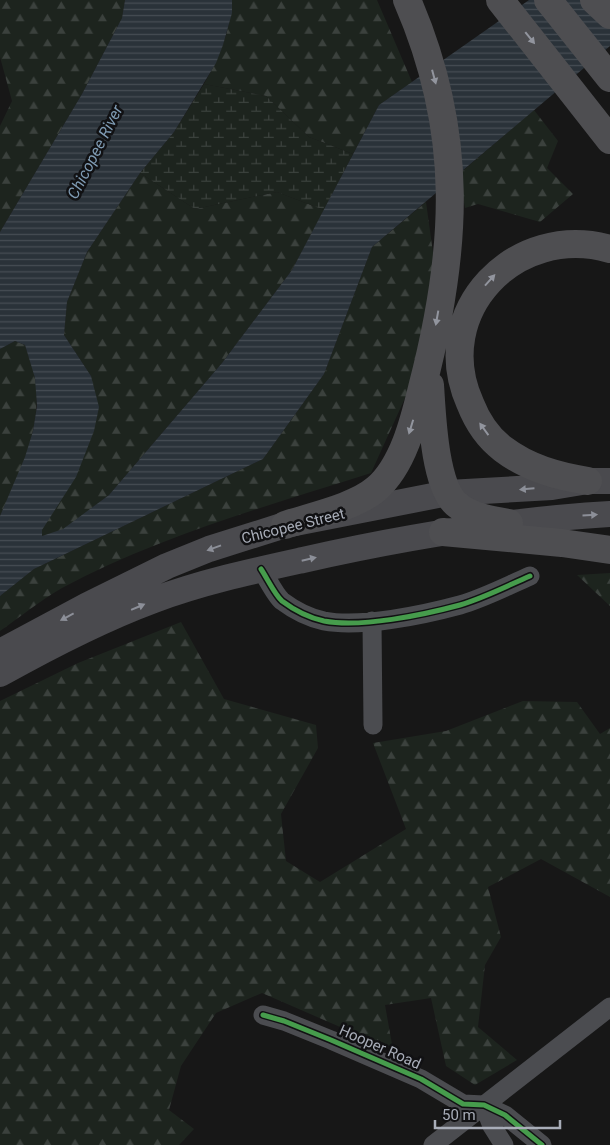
<svg xmlns="http://www.w3.org/2000/svg" width="610" height="1145" font-family="Roboto,sans-serif">
<style>
.forest{fill:url(#forest-firs)}
.wetland{fill:url(#wetland-marsh)}
.water{fill:url(#water-rules)}
.lines{fill:none;stroke-linecap:round;stroke-linejoin:round}
.street{stroke:#4b4c50;stroke-width:19}
.secondary{stroke:#4a4a4e;stroke-width:26}
.highway{stroke:#4e4e51;stroke-width:28}
.cycleway-casing{stroke:#111113;stroke-width:8}
.cycleway{stroke:#469c4c;stroke-width:5}
.oneway{fill:#92959e}
.oneway2{fill:#8c8f98}
.labels{text-anchor:middle;dominant-baseline:central;stroke-width:5;stroke-linejoin:round;paint-order:stroke}
.street-label{font-size:15px;fill:#a8adb8;stroke:#111113}
.water-label{font-size:16px;font-style:italic;fill:#7f9bb3;stroke:#111113}
</style>
<defs>
<pattern id="forest-firs" width="22" height="20" patternUnits="userSpaceOnUse" patternTransform="scale(1.25)"><rect width="22" height="20" fill="#1d241e"/><path d="M5 1l3.5 6h-7zM16 11l3.5 6h-7z" fill="#3b413d"/></pattern>
<pattern id="wetland-marsh" width="20" height="14" patternUnits="userSpaceOnUse" patternTransform="scale(1.25)"><rect width="20" height="14" fill="#1d241e"/><path d="M1 5h8M5 5V1M11 12h8M15 12V8" fill="none" stroke="#3b413d"/></pattern>
<pattern id="water-rules" width="6" height="5" patternUnits="userSpaceOnUse" patternTransform="scale(1.25)"><rect width="6" height="5" fill="#2a3239"/><path d="M0 2.5h6" fill="none" stroke="#464d54"/></pattern>
</defs>
<rect width="100%" height="100%" fill="#171717"/>
<!-- forest -->
<path class="forest" d="M0,0H125L122,18L82,94L0,232V126L12,101L0,57Z
M232,0H377L412,82L379,105L353,154L309,137L266,96L204,84C219,58 231,30 232,0Z
M534,110L558,141L547,168L573,194L540,222L478,204L465,208L459,174Z
M140,173L195,209L277,192L324,210L292,270L222,363L109,495L63,530L42,536V530L91,376L64,335L67,302L87,252Z
M426,202L435,267L415,376L371,473C267,506 159,536 62,588C41,600 20,617 0,631V596L34,569L263,459L324,374L372,247Z
M15,341L25,345C28,356 33,367 35,378C43,426 20,474 0,516V349Z
M610,573V606L577,575Z
M181,622L224,699L316,725L318,748L281,814L286,861L320,882L406,829L373,743L446,731L523,701L577,702L600,734L610,728V897L541,859L488,887L501,937L485,965L478,1027L517,1060L475,1085L446,1066L431,998L385,1005L393,1050L262,993L216,1013L181,1066L169,1110L194,1129L179,1145H0V701L78,663Z"/>
<!-- wetland -->
<path class="wetland" d="M204,84L266,96L309,137L353,154L324,210L277,192L195,209L140,173L174,132Z"/>
<!-- water -->
<path class="water" d="M125,0H232V13L223,45L216,63L174,132L140,173L87,252L67,302L64,335L91,376L99,407L94,431L76,477L42,530V536L63,529L109,495L222,363L292,270L379,105L529,0H610V46L372,247L324,374L263,459L34,569L0,596V516L25,457L33,431L37,406L35,378L25,345L15,341L0,349V232L82,94L122,18Z"/>
<g class="lines">
<!-- street -->
<path class="street" d="M261,569C267,578 275,595 282,601C294,610 310,618 324,621C361,628 423,615 460,605C484,598 507,586 530,576
M372,621L373,725
M263,1015L284,1021L331,1040L421,1079L463,1104L484,1105L505,1115L542,1145
M484,1105L492,1126L504,1145
M433,1145L610,1007"/>
<!-- secondary -->
<path class="secondary" d="M0,652L86,606L167,566L209,549L285,525L448,493L552,487L588,481H610
M0,674C50,646 100,620 154,600C202,582 253,571 303,560C405,537 506,520 610,514"/>
<!-- highway -->
<path class="highway" d="M500,0L610,140
M548,0L610,78
M594,0L610,15
M430,385C432,413 434,484 456,504C471,517 490,520 509,523
M588,481C557,476 528,468 503,449C487,437 477,421 470,403C429,311 516,222 610,249
M285,525C312,516 355,507 376,489C403,466 414,421 422,388C458,250 465,133 407,0
M443,532L562,543L610,550"/>
<!-- cycleway casing -->
<g class="cycleway-casing">
<path id="cycleway" d="M261,569C267,578 275,595 282,601C294,610 310,618 324,621C361,628 423,615 460,605C484,598 507,586 530,576
M263,1015L284,1021L331,1040L421,1079L463,1104L484,1105L505,1115L542,1145"/>
</g>
<!-- cycleway -->
<use href="#cycleway" class="cycleway"/>
</g>
<!-- one-way arrows -->
<defs><path id="oneway-solid" d="M-6-.8H1V-3.2L6.5 0L1 3.2V.8H-6Z" transform="scale(1.25)"/></defs>
<g class="oneway">
<use href="#oneway-solid" transform="translate(530 38) rotate(51)"/>
<use href="#oneway-solid" transform="translate(434 77) rotate(75)"/>
<use href="#oneway-solid" transform="translate(490 280) rotate(-48)"/>
<use href="#oneway-solid" transform="translate(437 318) rotate(100)"/>
<use href="#oneway-solid" transform="translate(411 427) rotate(107)"/>
<use href="#oneway-solid" transform="translate(484 429) rotate(-126)"/>
</g>
<g class="oneway2">
<use href="#oneway-solid" transform="translate(527 489) rotate(175)"/>
<use href="#oneway-solid" transform="translate(590 515) rotate(-3)"/>
<use href="#oneway-solid" transform="translate(214 548) rotate(160)"/>
<use href="#oneway-solid" transform="translate(309 559) rotate(-13)"/>
<use href="#oneway-solid" transform="translate(138 607) rotate(-23)"/>
<use href="#oneway-solid" transform="translate(67 617) rotate(152)"/>
</g>
<g class="labels">
<!-- street labels -->
<g class="street-label">
<text transform="translate(293 526) rotate(-14)">Chicopee Street</text>
<text transform="translate(380 1047) rotate(24)">Hooper Road</text>
</g>
<!-- water labels -->
<g class="water-label">
<text transform="translate(95 152) rotate(-63)">Chicopee River</text>
</g>
</g>
<!-- scale -->
<path d="M435 1120v8h125v-8" fill="none" stroke="#a8adb8" stroke-width="2.5"/>
<text x="442" y="1120" font-size="15" fill="#a8adb8" stroke="#111113" stroke-width="4" paint-order="stroke">50 m</text>
</svg>
